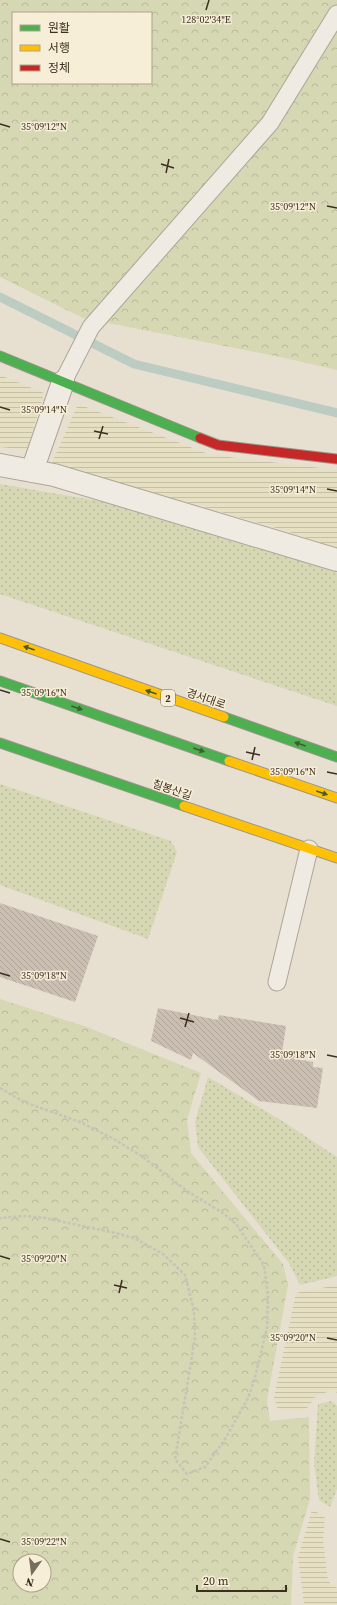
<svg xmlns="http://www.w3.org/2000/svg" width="337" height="1605" font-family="'Source Serif 4','Noto Sans KR',serif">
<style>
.farmland{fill:url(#farmland-rules)}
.grass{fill:url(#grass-dots)}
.forest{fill:url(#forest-crowns);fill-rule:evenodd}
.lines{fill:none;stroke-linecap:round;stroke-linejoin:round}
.stream{stroke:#bcccc2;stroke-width:9}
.building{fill:url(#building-back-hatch)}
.lane-casing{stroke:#ada599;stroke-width:19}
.street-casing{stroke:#ada599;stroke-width:24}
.fast-casing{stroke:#9c958a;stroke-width:11}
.slow-casing{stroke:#9c958a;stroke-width:11}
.jam-casing{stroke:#9c958a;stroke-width:11}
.path{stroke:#c8c2b9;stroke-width:2.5;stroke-dasharray:3 2;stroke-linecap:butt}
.lane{stroke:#efebe3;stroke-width:17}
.street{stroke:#efebe3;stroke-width:22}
.fast{stroke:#4caf50;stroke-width:9}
.slow{stroke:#ffc107;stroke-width:9}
.jam{stroke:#c62828;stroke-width:9}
.oneway{fill:#425b31}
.ticks{fill:none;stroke:#3d2e20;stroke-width:1.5}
.labels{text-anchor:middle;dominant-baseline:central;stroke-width:3;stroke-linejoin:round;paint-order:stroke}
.shield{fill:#f7eed8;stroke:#756857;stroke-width:1}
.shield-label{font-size:10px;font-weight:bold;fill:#3d2e20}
.street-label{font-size:11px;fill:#3d2e20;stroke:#f7eed8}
.ticks-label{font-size:10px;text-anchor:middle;fill:#3d2e20;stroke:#f7eed8;stroke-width:3;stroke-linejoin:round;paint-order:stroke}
</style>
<defs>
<pattern id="farmland-rules" width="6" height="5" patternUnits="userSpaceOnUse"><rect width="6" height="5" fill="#e6dfc2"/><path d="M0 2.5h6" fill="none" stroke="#c6c0a6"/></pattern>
<pattern id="grass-dots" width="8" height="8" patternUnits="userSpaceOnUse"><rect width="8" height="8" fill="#d6d7b3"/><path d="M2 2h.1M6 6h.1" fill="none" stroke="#b9b99a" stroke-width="1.8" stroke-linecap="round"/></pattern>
<pattern id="forest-crowns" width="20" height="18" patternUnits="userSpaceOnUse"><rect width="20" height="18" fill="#d6d7b3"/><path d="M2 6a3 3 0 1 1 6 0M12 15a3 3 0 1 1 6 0" fill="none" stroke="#b9b99a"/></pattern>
<pattern id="building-back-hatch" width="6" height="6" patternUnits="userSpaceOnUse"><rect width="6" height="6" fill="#cbbfb2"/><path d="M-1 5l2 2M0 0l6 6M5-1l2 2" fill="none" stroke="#afa499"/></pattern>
</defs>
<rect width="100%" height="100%" fill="#e7e0d1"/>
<!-- farmland -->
<path class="farmland" d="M0,375L44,393L27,450L0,447Z
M78,404L211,455L337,470V548L283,530L52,463Z
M337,1285V1393L333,1390L316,1396L306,1410H278L274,1397L296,1293Z
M312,1510L325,1516L323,1539L328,1581L337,1588V1605H304L298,1557Z"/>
<!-- grass -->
<path class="grass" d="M0,484L116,504L262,548L337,573V706L0,594Z
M0,784L171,841L177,852L148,939L0,885Z
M208,1077L284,1122L337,1157V1276L300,1285L289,1263L198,1147L195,1122Z
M332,1401L337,1406V1489L330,1507L319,1500L314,1463L318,1404Z"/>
<!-- forest -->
<path class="forest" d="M0,0H337V370L285,358L83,318L0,277ZM13,13H151V83H13Z
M0,999L87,1027L201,1073L187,1120L191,1153L283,1264L288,1285L267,1400L270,1421L309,1417L310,1499L293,1556L291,1605H0ZM20,1561H44V1585H20Z"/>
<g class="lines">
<!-- stream -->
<path class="stream" d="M0,297L134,364L337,413"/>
</g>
<!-- building -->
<path class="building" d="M0,903L98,936L75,1002L0,977Z
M158,1008L218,1020L219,1015L286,1026L282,1053L297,1055L296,1059L313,1062V1067L323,1068L317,1108L259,1101L193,1053L191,1060L151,1041Z"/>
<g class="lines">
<!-- lane casing -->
<g class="lane-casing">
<path id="lane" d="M63,382L91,327L270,123L337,14
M277,982L309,849"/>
</g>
<!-- street casing -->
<g class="street-casing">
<path id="street" d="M0,465L54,475L337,560
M32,471L63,382"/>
</g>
<!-- fast casing -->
<g class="fast-casing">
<path id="fast" d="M0,356L200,438
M0,681L229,761
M224,717L337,757
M0,743L184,806"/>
</g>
<!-- slow casing -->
<g class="slow-casing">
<path id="slow" d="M0,638L224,717
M229,761L337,798
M184,806L337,858"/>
</g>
<!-- jam casing -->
<g class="jam-casing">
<path id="jam" d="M200,438L218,445L337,459"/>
</g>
<!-- path -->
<path class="path" d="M0,1088L24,1102L80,1122L112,1138L143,1157L187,1191L223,1213L236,1224L264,1265L268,1295L267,1328L254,1381L248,1398L225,1439L205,1467L187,1474L175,1459L195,1338L194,1311L185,1275L163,1254L136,1239L120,1234L45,1218L26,1216L0,1218"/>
<!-- lane -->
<use href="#lane" class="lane"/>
<!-- street -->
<use href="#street" class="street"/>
<!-- fast -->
<use href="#fast" class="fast"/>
<!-- slow -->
<use href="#slow" class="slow"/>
<!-- jam -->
<use href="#jam" class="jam"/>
</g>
<!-- one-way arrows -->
<defs><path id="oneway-solid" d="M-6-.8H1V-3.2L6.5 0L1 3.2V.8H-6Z"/></defs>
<g class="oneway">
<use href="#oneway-solid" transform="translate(29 648) rotate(-161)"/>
<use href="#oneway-solid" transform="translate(151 692) rotate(-161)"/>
<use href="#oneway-solid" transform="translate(77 708) rotate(19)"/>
<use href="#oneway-solid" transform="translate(300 744) rotate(-161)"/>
<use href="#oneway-solid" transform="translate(199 750) rotate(19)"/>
<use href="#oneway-solid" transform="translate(322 793) rotate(19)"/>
</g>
<!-- ticks -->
<path class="ticks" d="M206,10L209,0M0,124L10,127M161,164L174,168M166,173L169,159M327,206L337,208M0,407L10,410M94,431L108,434M99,439L103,426M327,489L337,491M0,690L10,693M246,752L260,755M252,760L255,747M327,772L337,774M0,973L10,976M180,1018L194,1022M185,1027L189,1013M327,1055L337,1057M0,1256L10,1259M114,1285L127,1288M119,1293L122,1280M327,1338L337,1340M0,1539L10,1542"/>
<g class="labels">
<!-- shield labels -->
<rect class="shield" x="161" y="690" width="14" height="16" rx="3"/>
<g class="shield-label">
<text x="168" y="698">2</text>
</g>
<!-- street labels -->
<g class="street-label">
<text transform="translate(206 699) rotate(19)">경서대로</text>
<text transform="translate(172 790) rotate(19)">칠봉산길</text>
</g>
</g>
<g class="ticks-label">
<text x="206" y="23">128°02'34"E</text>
<text x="44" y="130">35°09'12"N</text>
<text x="293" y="210">35°09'12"N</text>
<text x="44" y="413">35°09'14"N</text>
<text x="293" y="493">35°09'14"N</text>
<text x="44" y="696">35°09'16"N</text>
<text x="293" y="775">35°09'16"N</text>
<text x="44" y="979">35°09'18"N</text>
<text x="293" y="1058">35°09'18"N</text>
<text x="44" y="1262">35°09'20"N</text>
<text x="293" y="1341">35°09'20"N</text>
<text x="44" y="1545">35°09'22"N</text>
</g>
<!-- legend -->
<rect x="12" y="12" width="140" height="72" fill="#f7eed8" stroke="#ada18e"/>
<rect x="20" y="25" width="20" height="6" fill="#4caf50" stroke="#ada18e"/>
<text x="48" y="32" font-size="12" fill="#3d2e20">원활</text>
<rect x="20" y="45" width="20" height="6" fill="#ffc107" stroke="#ada18e"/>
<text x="48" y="52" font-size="12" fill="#3d2e20">서행</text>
<rect x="20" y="65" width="20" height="6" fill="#c62828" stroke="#ada18e"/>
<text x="48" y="72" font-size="12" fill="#3d2e20">정체</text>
<!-- north arrow -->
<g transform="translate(32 1573) rotate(194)"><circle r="19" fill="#f7eed8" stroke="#ada18e"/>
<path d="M0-3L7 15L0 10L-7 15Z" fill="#786c5e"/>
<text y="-6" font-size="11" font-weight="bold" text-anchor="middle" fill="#3d2e20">N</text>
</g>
<!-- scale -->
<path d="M197 1585v6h89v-6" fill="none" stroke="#3d2e20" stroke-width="2"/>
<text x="203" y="1585" font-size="12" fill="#3d2e20" stroke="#f7eed8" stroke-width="3" paint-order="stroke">20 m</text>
</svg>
